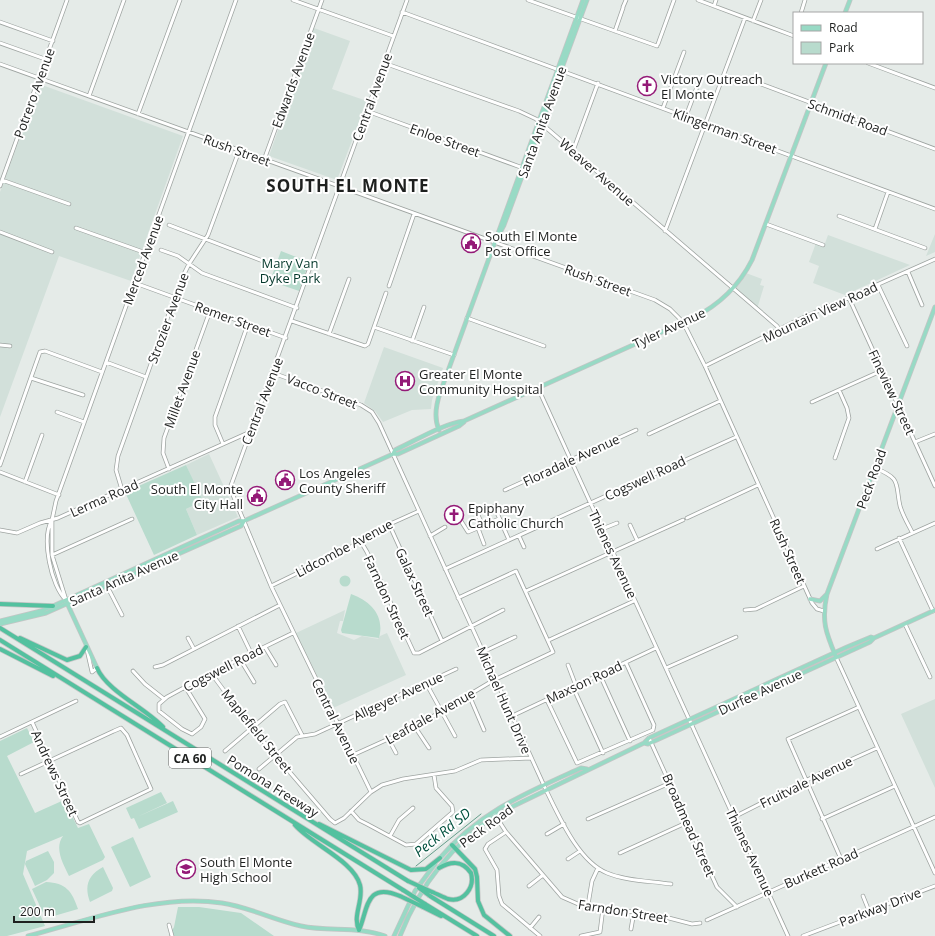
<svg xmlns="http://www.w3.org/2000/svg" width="935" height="936" font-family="'Open Sans',sans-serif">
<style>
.built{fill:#d2e0da}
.green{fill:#b8dbcd}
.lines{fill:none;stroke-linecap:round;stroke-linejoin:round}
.stream{stroke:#669e8b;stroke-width:1}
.minor-casing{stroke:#9ea4a1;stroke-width:4.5}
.major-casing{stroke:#c4c5c5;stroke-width:5}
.highway-casing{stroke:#c4c5c5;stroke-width:5.5}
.minor{stroke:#fff;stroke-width:3}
.major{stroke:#98dac5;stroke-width:3.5}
.highway{stroke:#53c19f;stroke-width:4}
.highway-bridge-casing{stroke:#c4c5c5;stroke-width:5.5;stroke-linecap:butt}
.highway-bridge{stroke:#53c19f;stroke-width:4}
.labels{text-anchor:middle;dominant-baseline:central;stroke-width:4;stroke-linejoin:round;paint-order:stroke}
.shield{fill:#fff;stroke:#626362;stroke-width:1}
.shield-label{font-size:12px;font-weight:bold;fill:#1e201f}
.poi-label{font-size:13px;fill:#1e201f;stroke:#fff;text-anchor:start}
.street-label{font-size:13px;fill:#1e201f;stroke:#fff}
.park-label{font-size:13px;fill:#04382b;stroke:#fff}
.water-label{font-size:14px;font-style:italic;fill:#00503d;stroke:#fff}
.district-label{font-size:17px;font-weight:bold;letter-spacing:1px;fill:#1e201f;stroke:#fff}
</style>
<rect width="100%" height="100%" fill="#e5ebe8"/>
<!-- built -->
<path class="built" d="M314,28L350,41L332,89L367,101L337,180L269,156Z
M42,85L183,136L131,281L59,256L0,417V192L39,86Z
M935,234V252L926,256Z
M828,235L910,265L845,295L813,283L819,266L809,262L816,243L824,246Z
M746,273L762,279L760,285L764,286L757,309L734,289Z
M384,347L443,368L432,400L431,409L412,410L383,422L375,411L364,403Z
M209,454L238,517L197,535L186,509L202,501L186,465Z
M345,610L343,621H340L337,633L354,640L362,636L378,639L380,636L387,633L406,675L333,708L296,633Z
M935,699V788L901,714Z"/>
<!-- green -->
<path class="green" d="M281,251L309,262L299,291L270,281Z
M186,465L203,501L186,509L197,535L154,555L125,492Z
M339.5 581a5.5 5.5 0 1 1 11 0a5.5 5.5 0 1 1-11 0Z
M351,594C371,601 385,616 379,638L342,633L341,630Z
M27,728L34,742L7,756L35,813L64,800L78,828L89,824L105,857L103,860L69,876C63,864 54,848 63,836L27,851L23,874L45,926L7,936H0V741Z
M161,792L167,803L137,817L173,801L178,812L139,829L134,818L131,819L126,808Z
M133,837L151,877L130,887L111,847Z
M48,851L54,862V873L47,880L35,886L25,864L26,861Z
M103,867L113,888L112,891L90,902C84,886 88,875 103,867Z
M46,882C66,883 72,891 78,909L47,918L45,917L32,889Z
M178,907H199L241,913L274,936H169L174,927Z"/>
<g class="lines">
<!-- stream -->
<path class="stream" d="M416,866L481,814"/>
<!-- minor casing -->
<g class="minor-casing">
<path id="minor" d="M293,0L393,36
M528,0L657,46
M698,0L794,36
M714,6L716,0
M623,7L626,0
M402,12L935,209
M801,13L805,0
M753,21L761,0
M0,22L53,41
M615,31L623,8
M0,43L45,59
M658,44L674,0
M384,63L519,111L536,119L777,326L780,330
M868,63L935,88
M0,64L655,300L670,309L683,322L705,366L812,603L817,609L824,611
M761,84L935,149
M89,96L124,0
M663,108L684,52
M367,111L523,168
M138,114L180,0
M686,116L697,87
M573,151L598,83
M264,160L322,0
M2,180L69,204
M0,186L67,0
M839,216L925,248
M766,224L823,245
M169,225L273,265
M76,228L146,253
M875,229L888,192
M665,231L745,18
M0,232L52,252
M161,250L178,256L202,273L297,308
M908,272L922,305
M135,283L286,338
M878,285L907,346
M389,286L414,214
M849,298L935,486
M467,318L544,346
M292,321L365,346L368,344L386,293
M374,327L454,355
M329,334L349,279
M412,341L424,307
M0,345L10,346
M106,362L146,377
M705,366L800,319L935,259
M273,373L361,405L372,412L379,423L546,790C559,816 578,861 607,873C626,881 651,881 671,884
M31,378L83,395
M538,388L788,936
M812,402L881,371
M57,412L84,422
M649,434L720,401
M915,442L935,434
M223,444L215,425V417L248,324
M835,458L849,418L847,408L839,390
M0,465L40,352L45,351L102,372
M875,468C902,479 895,483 900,506C903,516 908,524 912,532
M169,469L163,453L164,438L210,311
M0,472L59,495
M25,482L42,435
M122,490L116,470L118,456L181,280L189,264L208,235L239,151
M505,490L636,430
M494,506L509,540
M477,513L483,526
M687,518L758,485
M52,520C41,538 51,586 66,600
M461,521L468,532L499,519
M389,524L442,641
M630,525L637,540
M478,528L484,544
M503,528L511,524
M602,529L617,523
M0,530L17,533L40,523L58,518L250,432
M430,536L445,527
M519,536L524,547
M899,538L933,611
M360,540L367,552L414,653H419L503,610
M877,549L935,523
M52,555L132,519
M445,569L736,437
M107,586L122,615
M271,586L351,547L370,533L419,511
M526,591L683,520
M66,600L52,555V520L56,501L236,0
M745,610L756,609L804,586
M905,624L930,677
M238,626L251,653
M188,638L194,649
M549,640L634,601
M265,647L276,665
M87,650L92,672L97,668
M483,652L515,637
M836,657L935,873
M240,659L254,682
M568,665L576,686
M155,667L163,665L280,605
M666,668L736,637
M133,671L145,684L164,699
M211,673L251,727L330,819L335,823L344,818L371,792L382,785L403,779L455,771L481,760L531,758
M600,675L630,741
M426,683L455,736
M573,687L603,753
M186,688L205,719L201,727L192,734L182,729L159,711V704L167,697L211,673L293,633
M469,695L484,730
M547,700L577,763L653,730L654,725L626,663
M512,716L656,648
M415,727L429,748
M0,737L76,701
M649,738L717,887L737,907
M389,740L396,753
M225,751L280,704L285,702L302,735
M353,755L415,727L494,680L553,652L516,571L458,598
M259,769L297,737L315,734L456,669
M21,774L114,731L121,728L127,735L151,789L80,823L78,822L32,722
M371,792L271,586L230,488L407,0
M351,811L359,820L367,824L406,845L416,844L453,812L452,806L436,788L434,775
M495,815L506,832L562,897L578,904L661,916L692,924L700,923
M734,817L821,773L877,748
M588,819L670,783
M822,819L895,786
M506,832L488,844L485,849L497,870L499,896L502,904L540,936
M547,834L564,824
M390,836L399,820L413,808
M620,853L688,822
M568,859L580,851
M841,859L788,739L859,707
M529,886L543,875
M863,896L869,911
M588,905L592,881L598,868
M707,920L935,817
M169,925L172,936
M530,928L539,917
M631,929L634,912
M581,936L600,932L603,908
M803,936L935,886"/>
</g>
<!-- major casing -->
<g class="major-casing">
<path id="major" d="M845,13L850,0
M495,242L504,225L587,0
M439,430C434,419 436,405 440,393L583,0
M393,454L395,450C415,441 442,424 464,421L693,318C719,305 739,286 752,260L826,63
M810,599L820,601L827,594
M67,603L97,668
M0,621L41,611L53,606L239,521H244L393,454H398L459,426L464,422
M0,624L46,613L241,526L244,521
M836,657C826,633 821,621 827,594L935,307
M644,743L648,744L870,642L874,638L935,610
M439,859C479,812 526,793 581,768L587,769
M28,936C90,920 158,893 222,903C249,907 274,920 301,926C329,932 358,926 385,936
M394,936L415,891L435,864
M400,936C420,885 453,843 499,813L644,743L649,738L847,647L871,637L874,638"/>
</g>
<!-- highway casing -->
<g class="highway-casing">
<path id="highway" d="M0,604L53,606
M0,628L408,881
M20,638L67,660L80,656L86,647
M0,640L403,890
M0,649L53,676
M97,668C107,691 145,708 163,727
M319,824L411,870L426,869L440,858
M295,825C311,844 354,861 360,885C364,900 352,916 359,930
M452,845L475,869L477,877L478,901L484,915L510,936
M432,892C437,894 443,897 448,899C464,903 475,887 471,873C462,860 451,861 439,868
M430,896L494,936
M425,904L477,936
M423,907L441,916
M359,930C368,910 365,881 400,896"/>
</g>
<!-- minor -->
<use href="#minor" class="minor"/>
<!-- major -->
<use href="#major" class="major"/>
<!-- highway -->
<use href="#highway" class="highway"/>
<!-- highway-bridge casing -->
<g class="highway-bridge-casing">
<path id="highway-bridge" d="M408,881L432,892
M419,888L430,896
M403,890L425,904
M400,896L423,907"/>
</g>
<!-- highway-bridge -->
<use href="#highway-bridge" class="highway-bridge"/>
</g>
<!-- icons -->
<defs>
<g id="church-ring" transform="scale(1)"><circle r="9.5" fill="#fff" stroke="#941a77" stroke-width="1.5"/><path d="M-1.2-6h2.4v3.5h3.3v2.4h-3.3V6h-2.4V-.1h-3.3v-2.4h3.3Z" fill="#941a77"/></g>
<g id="civic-ring" transform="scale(1)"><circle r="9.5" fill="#fff" stroke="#941a77" stroke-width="1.5"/><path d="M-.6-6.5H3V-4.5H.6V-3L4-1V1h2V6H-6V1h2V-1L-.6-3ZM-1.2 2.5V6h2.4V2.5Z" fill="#941a77"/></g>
<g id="hospital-ring" transform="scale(1)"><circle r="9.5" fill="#fff" stroke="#941a77" stroke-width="1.5"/><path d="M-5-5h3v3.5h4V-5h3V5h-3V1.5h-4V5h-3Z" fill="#941a77"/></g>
<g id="school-ring" transform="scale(1)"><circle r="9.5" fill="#fff" stroke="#941a77" stroke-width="1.5"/><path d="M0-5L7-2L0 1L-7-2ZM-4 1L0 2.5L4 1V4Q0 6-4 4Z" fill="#941a77"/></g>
</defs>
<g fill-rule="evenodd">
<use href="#church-ring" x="647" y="86"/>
<use href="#civic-ring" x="471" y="243"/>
<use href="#hospital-ring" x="405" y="381"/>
<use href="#civic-ring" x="285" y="480"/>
<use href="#civic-ring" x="257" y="496"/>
<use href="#church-ring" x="454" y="515"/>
<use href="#school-ring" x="186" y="869"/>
</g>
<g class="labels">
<!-- shield labels -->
<rect class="shield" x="169" y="748" width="42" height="20" rx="3"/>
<g class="shield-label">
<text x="190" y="758">CA 60</text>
</g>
<!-- poi labels -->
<g class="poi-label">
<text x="661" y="79">Victory Outreach<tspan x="661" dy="15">El Monte</tspan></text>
<text x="485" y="236">South El Monte<tspan x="485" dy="15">Post Office</tspan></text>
<text x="419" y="374">Greater El Monte<tspan x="419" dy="15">Community Hospital</tspan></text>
<text x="299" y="473">Los Angeles<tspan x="299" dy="15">County Sheriff</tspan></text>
<text x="243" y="489" text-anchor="end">South El Monte<tspan x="243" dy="15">City Hall</tspan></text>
<text x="468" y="508">Epiphany<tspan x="468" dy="15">Catholic Church</tspan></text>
<text x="200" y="862">South El Monte<tspan x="200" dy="15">High School</tspan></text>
</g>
<!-- street labels -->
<g class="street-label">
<text transform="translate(293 80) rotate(-70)">Edwards Avenue</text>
<text transform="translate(34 93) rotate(-70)">Potrero Avenue</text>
<text transform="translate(372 97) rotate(-70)">Central Avenue</text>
<text transform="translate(848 117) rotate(20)">Schmidt Road</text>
<text transform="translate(542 122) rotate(-70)">Santa Anita Avenue</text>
<text transform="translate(725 131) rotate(20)">Klingerman Street</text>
<text transform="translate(445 140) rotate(20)">Enloe Street</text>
<text transform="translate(237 150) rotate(20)">Rush Street</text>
<text transform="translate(597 172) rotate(41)">Weaver Avenue</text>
<text transform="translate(143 260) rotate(-70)">Merced Avenue</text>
<text transform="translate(598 280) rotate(20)">Rush Street</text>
<text transform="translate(820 312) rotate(-25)">Mountain View Road</text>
<text transform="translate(168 318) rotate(-70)">Strozier Avenue</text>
<text transform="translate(233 319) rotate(20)">Remer Street</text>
<text transform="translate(669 328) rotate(-25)">Tyler Avenue</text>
<text transform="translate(182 389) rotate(-70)">Millet Avenue</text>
<text transform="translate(322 391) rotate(21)">Vacco Street</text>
<text transform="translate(892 392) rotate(65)">Fineview Street</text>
<text transform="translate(262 401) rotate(-69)">Central Avenue</text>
<text transform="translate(571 460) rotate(-25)">Floradale Avenue</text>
<text transform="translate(645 478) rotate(-25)">Cogswell Road</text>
<text transform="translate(871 479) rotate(-70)">Peck Road</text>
<text transform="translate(104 498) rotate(-24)">Lerma Road</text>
<text transform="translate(344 548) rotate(-28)">Lidcombe Avenue</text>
<text transform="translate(788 551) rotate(66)">Rush Street</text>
<text transform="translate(613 554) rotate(65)">Thienes Avenue</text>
<text transform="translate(124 578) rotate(-24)">Santa Anita Avenue</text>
<text transform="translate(415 582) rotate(65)">Galax Street</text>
<text transform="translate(387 597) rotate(65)">Farndon Street</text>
<text transform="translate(223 668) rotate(-27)">Cogswell Road</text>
<text transform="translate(584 682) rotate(-25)">Maxson Road</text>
<text transform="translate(760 692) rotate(-25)">Durfee Avenue</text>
<text transform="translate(398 696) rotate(-25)">Allgeyer Avenue</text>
<text transform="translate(504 700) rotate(66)">Michael Hunt Drive</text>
<text transform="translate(430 716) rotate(-29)">Leafdale Avenue</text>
<text transform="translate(336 721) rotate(64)">Central Avenue</text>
<text transform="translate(257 731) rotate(51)">Maplefield Street</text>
<text transform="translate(55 773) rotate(65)">Andrews Street</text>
<text transform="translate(806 782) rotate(-26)">Fruitvale Avenue</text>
<text transform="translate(273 786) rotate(32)">Pomona Freeway</text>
<text transform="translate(689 825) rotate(66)">Broadmead Street</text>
<text transform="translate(486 826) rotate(-36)">Peck Road</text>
<text transform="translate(750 852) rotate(65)">Thienes Avenue</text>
<text transform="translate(821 868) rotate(-24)">Burkett Road</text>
<text transform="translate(880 907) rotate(-21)">Parkway Drive</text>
<text transform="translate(623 911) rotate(9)">Farndon Street</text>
</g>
<!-- park labels -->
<g class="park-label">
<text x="290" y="263">Mary Van<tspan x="290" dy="15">Dyke Park</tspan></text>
</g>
<!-- water labels -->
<g class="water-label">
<text transform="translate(442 832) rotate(-39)">Peck Rd SD</text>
</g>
<!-- district labels -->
<g class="district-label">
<text x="348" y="185">SOUTH EL MONTE</text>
</g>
</g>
<!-- legend -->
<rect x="793" y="12" width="130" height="52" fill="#ffffff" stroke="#a5a6a5"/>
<rect x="801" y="25" width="20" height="6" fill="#98dac5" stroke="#a5a6a5"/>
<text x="829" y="32" font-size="12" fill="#1e201f">Road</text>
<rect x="801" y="42" width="20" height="12" fill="#b8dbcd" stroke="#a5a6a5"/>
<text x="829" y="52" font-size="12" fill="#1e201f">Park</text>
<!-- scale -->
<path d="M14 916v6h80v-6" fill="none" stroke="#1e201f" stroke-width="2"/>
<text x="20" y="916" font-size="12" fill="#1e201f" stroke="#ffffff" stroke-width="3" paint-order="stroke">200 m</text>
</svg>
